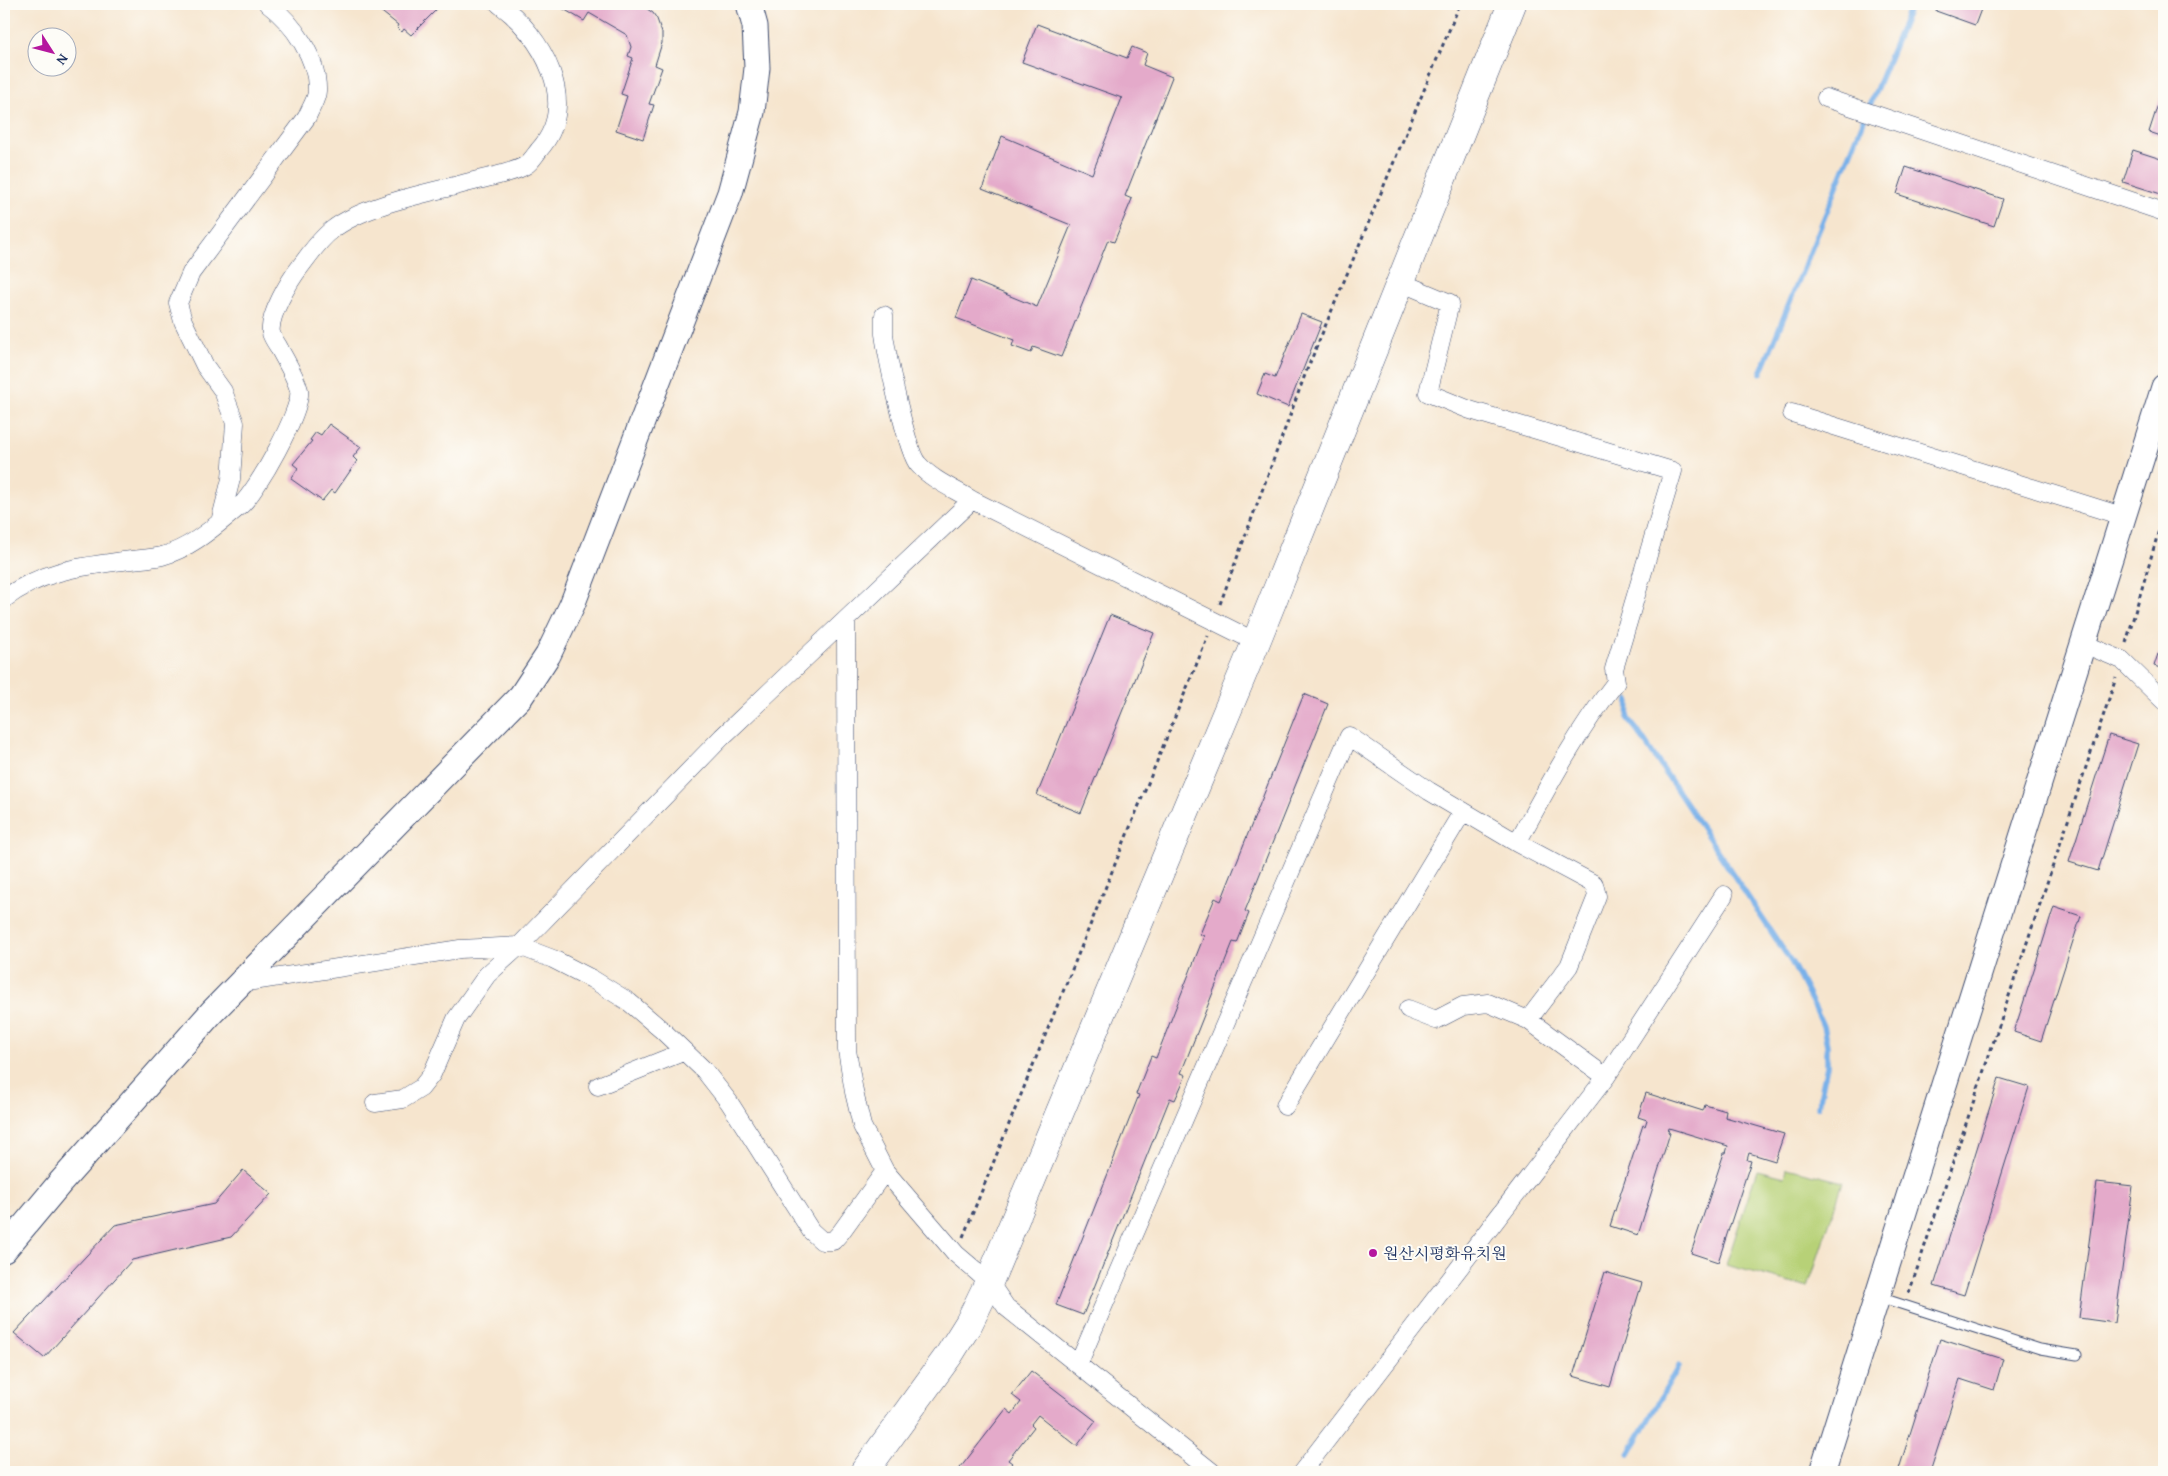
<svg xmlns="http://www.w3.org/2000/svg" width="2168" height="1476" font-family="'Gentium Book Plus','Noto Serif KR',serif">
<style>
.green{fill:#b7d177;stroke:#69806a}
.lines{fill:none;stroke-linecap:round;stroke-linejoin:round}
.stream{stroke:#79b1e9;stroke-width:5.5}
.building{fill:#e4aaca}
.lane-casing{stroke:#3c4a6f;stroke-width:11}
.street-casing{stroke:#3c4a6f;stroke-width:19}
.secondary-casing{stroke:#3c4a6f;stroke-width:27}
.highway-casing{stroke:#3c4a6f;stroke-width:29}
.path{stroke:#3c4a6f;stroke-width:3;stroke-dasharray:4 4;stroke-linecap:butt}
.lane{stroke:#fff;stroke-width:9}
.street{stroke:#fff;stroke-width:18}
.secondary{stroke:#fff;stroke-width:25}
.highway{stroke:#fff;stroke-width:28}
.poi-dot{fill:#b5179e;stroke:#fdfcf7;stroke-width:2}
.labels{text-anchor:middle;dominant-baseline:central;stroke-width:4;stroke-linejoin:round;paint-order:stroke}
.poi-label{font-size:16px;fill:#1b2f5e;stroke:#fdfcf7;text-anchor:start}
</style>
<rect width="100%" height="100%" fill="#fdfcf7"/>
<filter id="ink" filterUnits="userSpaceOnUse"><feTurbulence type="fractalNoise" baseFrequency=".02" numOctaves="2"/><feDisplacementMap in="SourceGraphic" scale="10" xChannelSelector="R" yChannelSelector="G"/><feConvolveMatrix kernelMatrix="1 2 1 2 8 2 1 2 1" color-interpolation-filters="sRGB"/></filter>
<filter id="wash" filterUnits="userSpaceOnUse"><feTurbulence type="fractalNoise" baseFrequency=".0096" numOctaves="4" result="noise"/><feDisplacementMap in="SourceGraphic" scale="20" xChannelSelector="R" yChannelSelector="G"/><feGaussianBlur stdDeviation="1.12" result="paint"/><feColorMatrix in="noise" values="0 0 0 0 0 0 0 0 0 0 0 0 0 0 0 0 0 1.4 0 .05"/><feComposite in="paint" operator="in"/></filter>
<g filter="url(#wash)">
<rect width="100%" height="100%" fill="#f6e5ce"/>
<!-- green -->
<path class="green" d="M1787,1168L1843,1182L1808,1287L1726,1265L1757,1170L1785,1177Z"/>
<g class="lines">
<!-- stream -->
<path class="stream" d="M1761,373L1911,4
M1629,700L1628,719L1637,730L1792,963L1815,1008L1823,1026L1827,1045V1066L1818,1107
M1629,1454L1679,1366"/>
</g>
<g id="blocks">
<!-- building -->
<path class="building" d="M373,4H437L434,7L437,9L411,35L404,29L402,32L397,27L398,25L378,9L376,11L371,7Z
M555,4H640L653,13L657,19L662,33V43L655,65L662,68L649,104L654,105L643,139L616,130L627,96L621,94L633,58L628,56L631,47L627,35L589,13L584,21Z
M1938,4H1983L1975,25L1936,11Z
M1037,24L1127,58L1132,47L1147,53L1143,65L1172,77L1125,196L1132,199L1114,242L1108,240L1061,357L1033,347L1031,353L1012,346L1014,340L956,318L971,280L1037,307L1071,225L982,189L1002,136L1092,174L1122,98L1022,62Z
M2164,86V137L2149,132Z
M2133,150L2164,160V195L2123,182Z
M1906,167L2003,199L1994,226L1897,194Z
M1301,314L1322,322L1288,407L1257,394L1265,374L1275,378Z
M329,424L361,447L353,457L357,461L335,493L331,490L322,501L291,479L298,468L293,464L312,441L310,440L316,432L321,435Z
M1110,615L1154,633L1081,813L1037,795Z
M2158,654L2164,656V669L2154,666Z
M1304,694L1328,704L1245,911L1249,913L1237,943L1233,942L1181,1073L1186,1075L1175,1100L1170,1098L1083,1315L1056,1305L1139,1095L1136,1094L1151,1056L1156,1058L1204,936L1200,934L1215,898L1221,901Z
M2109,735L2138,744L2098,871L2069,862Z
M2054,907L2081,916L2041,1041L2014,1032Z
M1999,1078L2029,1087L1964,1295L1934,1286Z
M1646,1093L1703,1111L1705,1105L1726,1111L1725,1117L1784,1134L1775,1161L1749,1153L1747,1160L1751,1161L1718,1262L1691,1253L1724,1153H1726L1728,1146L1669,1128L1668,1132L1670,1133L1638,1235L1610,1226L1643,1125L1645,1126L1647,1120L1638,1117Z
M243,1170L271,1194L231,1237L132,1260L44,1358L14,1333L115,1225L214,1204Z
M2097,1182L2133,1186L2115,1323L2079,1318Z
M1605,1272L1642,1283L1610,1387L1573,1376Z
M1940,1339L2003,1359L1994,1390L1960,1379L1930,1472H1898Z
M1031,1371L1096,1421L1077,1446L1038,1415L1031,1424L1034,1427L1008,1460L1012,1463L1005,1472H957L1006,1409L1012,1414L1021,1402L1012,1395Z"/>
</g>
</g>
<g filter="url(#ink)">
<use href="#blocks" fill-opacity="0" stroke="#3c4a6f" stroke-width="1"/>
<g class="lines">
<!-- lane casing -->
<g class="lane-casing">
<path id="lane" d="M1879,1297L2040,1349L2077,1355"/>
</g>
<!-- street casing -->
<g class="street-casing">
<path id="street" d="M1826,98L2164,212
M1400,282L1450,303L1428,393L1470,410L1673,471L1614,669L1616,682C1577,732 1547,788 1517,843
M884,315C884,321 884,328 884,334C887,355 907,453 918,464C932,480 954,489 972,500
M1792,413L2122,516
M220,522L231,479L235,423L223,391L205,366L183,321L178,303L191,273L307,117C310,109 317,99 317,91C318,58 293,23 268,4
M4,599C41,571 78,567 123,561C136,559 150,559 162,556C192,548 216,525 240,506C256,493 303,409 299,390C295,375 285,360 278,346C276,343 272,337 271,333C268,316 290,280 300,267C310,254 319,240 332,230C365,204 430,193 470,182C485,178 514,173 526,165C531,162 535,155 539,150C581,103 542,35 499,4
M846,621L847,1050L854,1092L862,1126L885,1171L956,1254L989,1282L1006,1307L1212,1472
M2084,644L2122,660L2164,701
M241,983L460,949L519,946L553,959L592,979L629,1002L663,1031L704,1070L729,1102L811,1231L822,1241H833L841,1232L885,1171
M1408,1009L1436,1020L1463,1006L1488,1003L1528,1020L1606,1077
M598,1086L683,1052
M375,1103L403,1099L421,1088L432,1074L456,1019L487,975L519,946L722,737L972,500L1256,642
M1285,1106L1463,811
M1078,1365L1349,736L1429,791L1517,843L1594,884L1597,896L1569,966L1528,1020
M1302,1472L1606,1077L1724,895"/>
</g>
<!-- secondary casing -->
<g class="secondary-casing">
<path id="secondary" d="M4,1250L60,1183L212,1012L521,696L548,655L572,605L730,193L752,112L757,68L755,26L749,4
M1822,1472L2164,387"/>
</g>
<!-- highway casing -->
<g class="highway-casing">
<path id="highway" d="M864,1472L949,1355L969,1323L989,1282L1256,642L1512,4"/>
</g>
<!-- path -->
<path class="path" d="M1220,604L1306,372L1460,4
M2126,643L2164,513
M963,1237L1208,636
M1909,1293L2116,678"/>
<!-- lane -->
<use href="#lane" class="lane"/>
<!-- street -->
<use href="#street" class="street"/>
<!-- secondary -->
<use href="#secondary" class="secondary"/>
<!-- highway -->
<use href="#highway" class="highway"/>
</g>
</g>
<!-- markers -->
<circle class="poi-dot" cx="1373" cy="1253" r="5"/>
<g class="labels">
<!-- poi labels -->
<g class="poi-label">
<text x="1383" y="1253">원산시평화유치원</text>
</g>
</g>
<!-- margin -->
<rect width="2168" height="1476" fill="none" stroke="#fdfcf7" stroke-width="20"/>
<!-- north arrow -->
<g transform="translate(52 52) rotate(126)"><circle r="24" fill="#fdfcf7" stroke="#a3aaba"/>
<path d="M0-4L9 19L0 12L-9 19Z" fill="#b5179e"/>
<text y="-8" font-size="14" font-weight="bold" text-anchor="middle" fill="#1b2f5e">N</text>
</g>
</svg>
